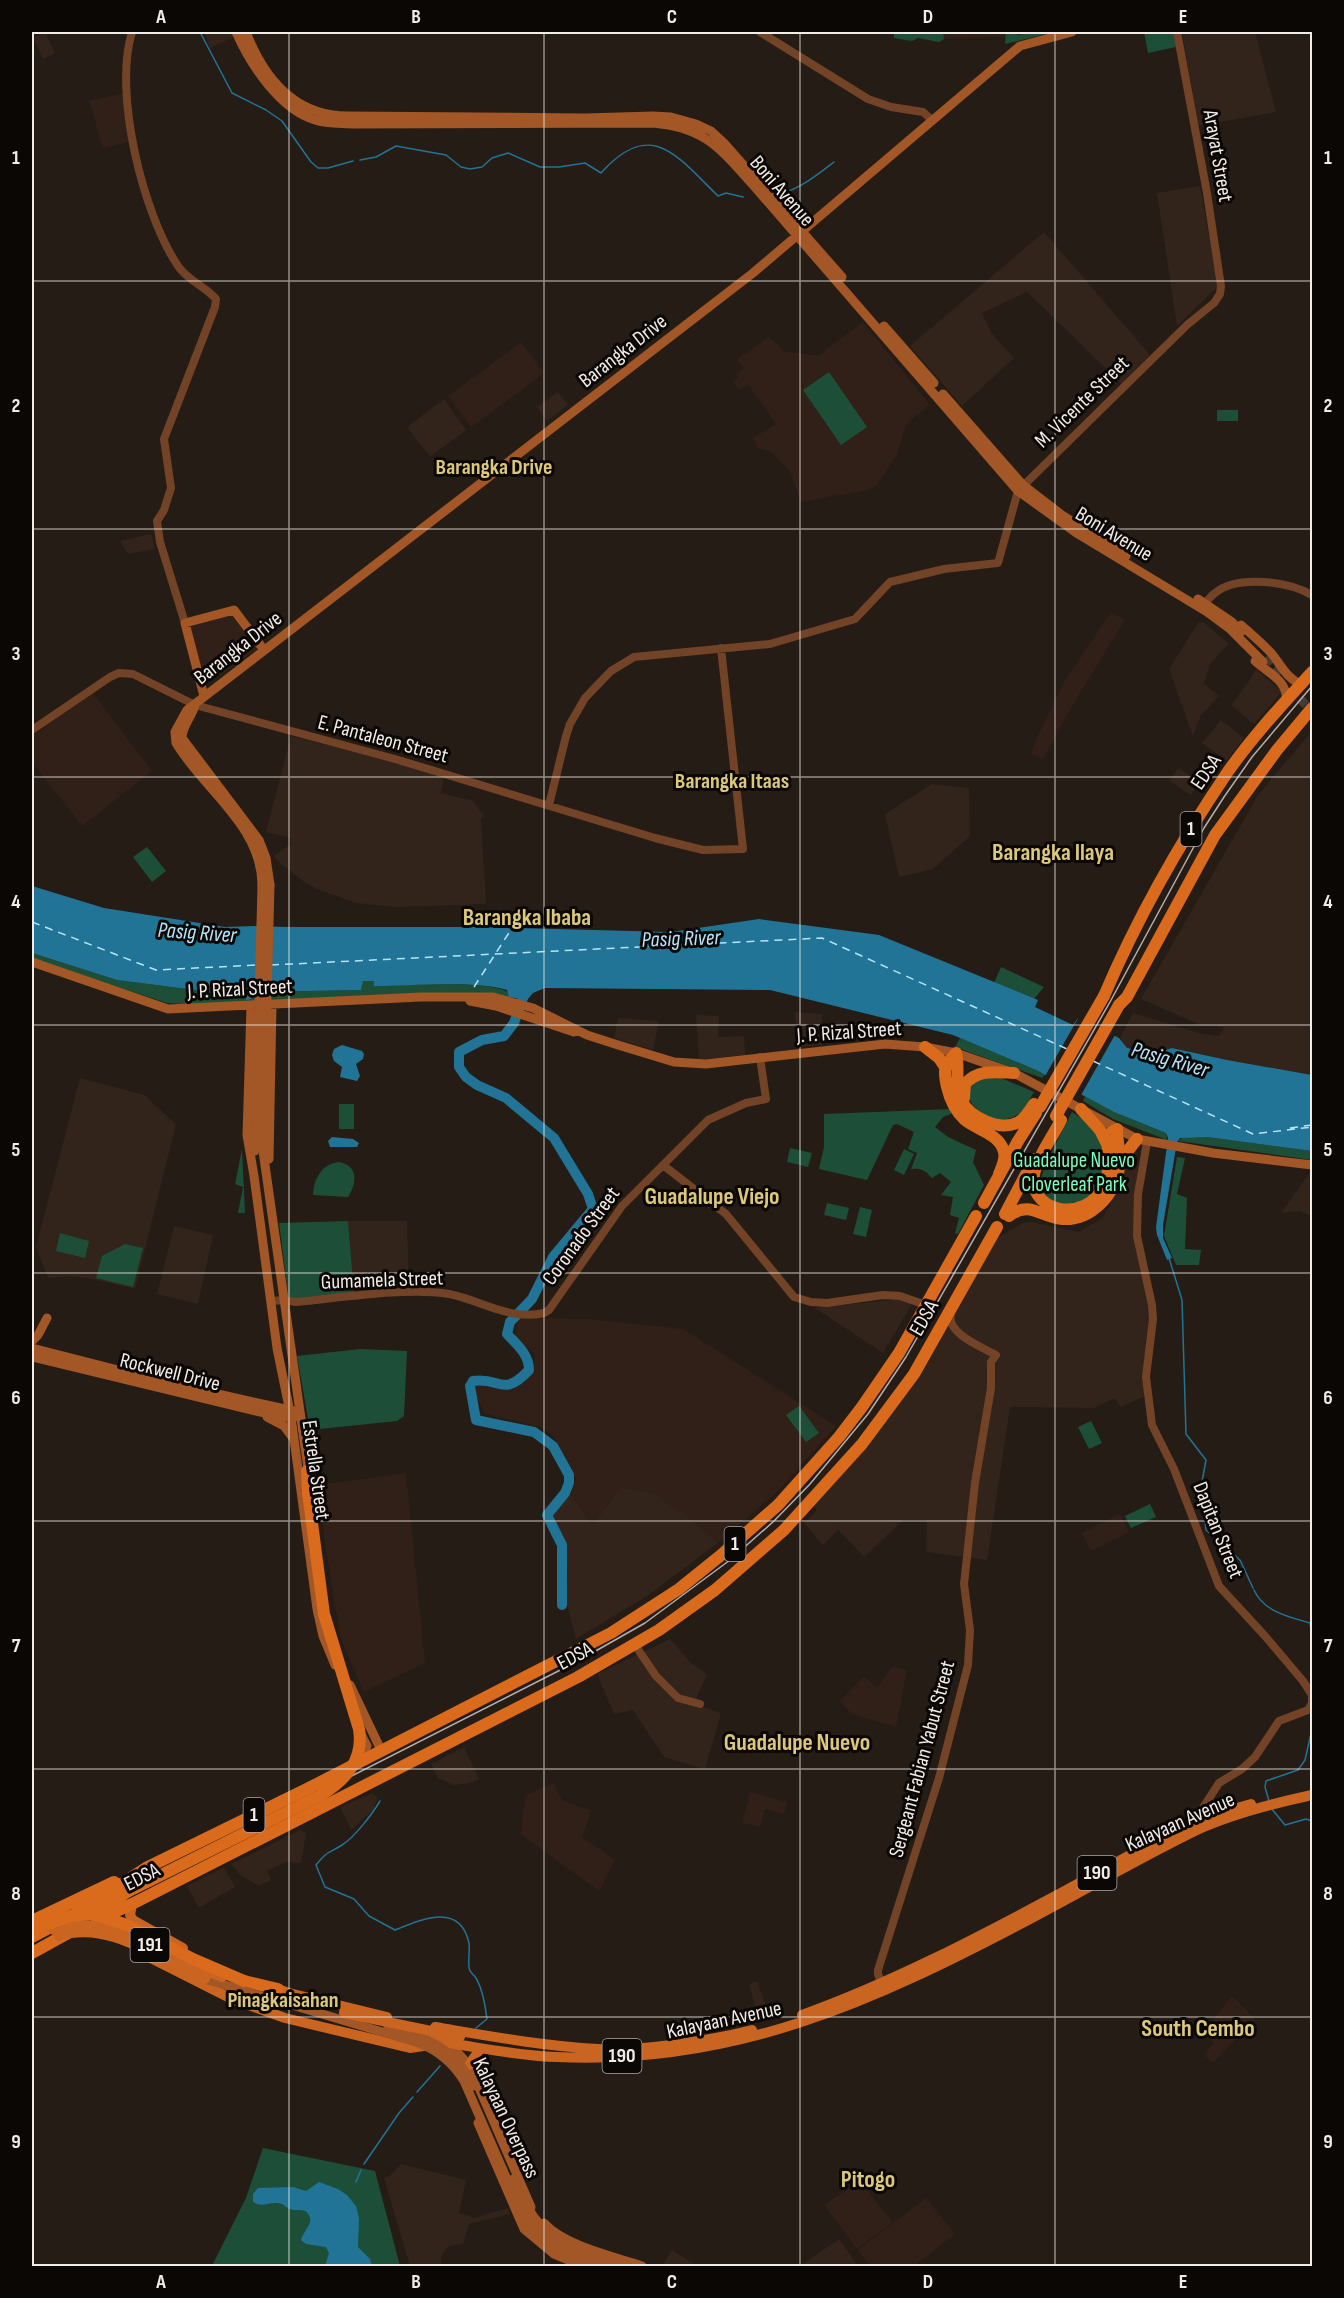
<svg xmlns="http://www.w3.org/2000/svg" width="1344" height="2298" font-family="'Sofia Sans Condensed',sans-serif">
<style>
.built{fill:#32241a}
.education{fill:#312018}
.green{fill:#1d4f38}
.water{fill:#217495}
.pier{fill:#251c16}
.lines{fill:none;stroke-linecap:round;stroke-linejoin:round}
.stream{stroke:#217495;stroke-width:1.5}
.river{stroke:#217495;stroke-width:10}
.ferry{stroke:#b5e4fb;stroke-width:1.5;stroke-dasharray:8 6;stroke-linecap:butt}
.secondary-tunnel{stroke:#443b36;stroke-width:9;stroke-dasharray:9 4.5;stroke-linecap:butt}
.tertiary{stroke:#734327;stroke-width:8}
.secondary{stroke:#a35626;stroke-width:9}
.primary{stroke:#c96421;stroke-width:10}
.trunk{stroke:#da6a1c;stroke-width:12}
.tram{stroke:#b5aeaa;stroke-width:1.5}
.secondary-bridge{stroke:#a35626;stroke-width:9}
.primary-bridge{stroke:#c96421;stroke-width:10}
.trunk-bridge{stroke:#da6a1c;stroke-width:12}
.grid{fill:none;stroke:#f2ece8;stroke-width:1.5;stroke-opacity:0.55}
.labels{text-anchor:middle;dominant-baseline:central;stroke-width:6;stroke-linejoin:round;paint-order:stroke}
.shield{fill:#0b0705;stroke:#ada7a4;stroke-width:1.5}
.shield-label{font-size:20px;font-weight:bold;fill:#f2ece8}
.street-label{font-size:21px;fill:#f2ece8;stroke:#0b0705}
.park-label{font-size:21px;fill:#7cfcbe;stroke:#0b0705}
.neighbourhood-label{font-size:22px;font-weight:bold;fill:#dcc87b;stroke:#0b0705}
.water-label{font-size:22px;font-style:italic;fill:#b5e4fb;stroke:#0b0705}
.quarter-label{font-size:24px;font-weight:bold;fill:#dcc87b;stroke:#0b0705}
.neatline{fill:none;stroke:#f2ece8;stroke-width:2}
.grid-label{font-size:20px;text-anchor:middle;font-weight:bold;fill:#f2ece8}
</style>
<rect width="100%" height="100%" fill="#251c16"/>
<!-- built -->
<path class="built" d="M45,32L55,53L43,59L33,38Z
M204,32H234L236,36L210,48Z
M1182,32H1255L1276,112L1198,126Z
M1200,186L1218,286L1177,326L1157,193Z
M1044,232L1150,355L1122,384L1027,292L982,313L991,332L1014,358L962,406L910,346Z
M558,392L568,405L547,421L537,407Z
M444,399L466,430L430,457L407,427Z
M151,534L155,549L128,554L120,541Z
M1203,622L1229,644L1211,662L1204,683L1219,696L1201,715L1193,736L1169,669L1198,623Z
M1256,669L1282,692L1254,724L1231,705L1247,684Z
M1221,720L1244,738L1227,761L1202,743Z
M1312,731V1075L1227,1060L1173,1048L1157,1053L1127,1048L1120,1038L1133,1013L1202,1034L1219,1036L1224,1027L1203,1026L1141,999L1258,795Z
M291,736L391,761L444,778L441,793L473,801L484,816L481,818L486,904L395,907L356,903L317,889L303,881L279,862L274,856L291,844V838L266,832Z
M1178,768L1199,782L1191,795L1169,781Z
M932,784L969,788L970,836L933,869L899,877L885,814Z
M794,1012L822,1014V1045L800,1047Z
M696,1015L719,1016L718,1037L744,1036L745,1055L699,1060Z
M618,1018L659,1021L653,1050L614,1038Z
M80,1078L144,1095L176,1124L135,1289L88,1278L69,1276L48,1278L36,1247Z
M1128,1158L1138,1160L1133,1232L1151,1314L1145,1396L1121,1407L1114,1398L1094,1408L1010,1407L987,1560L926,1552L927,1520H903L864,1557L831,1522L838,1530L823,1545L804,1523L817,1510L811,1504L910,1386L997,1238L1023,1223L1032,1222L1079,1232L1102,1218L1117,1194L1122,1171Z
M1310,1172L1312,1173V1216L1299,1211L1281,1213Z
M348,1221H407L409,1287L354,1292Z
M174,1226L213,1235L198,1304L157,1294Z
M901,1299L912,1304L883,1353L815,1308Z
M621,1487L653,1493L690,1518L718,1543L647,1596L576,1639L564,1593L568,1574L565,1544L549,1514L571,1494L592,1525Z
M670,1639L691,1663L707,1674L694,1704L721,1713L705,1769L664,1757L633,1710L614,1714L597,1674Z
M464,1747L479,1779L471,1783L454,1785L438,1778L431,1764Z
M372,1793L378,1798L373,1810L351,1830L340,1807Z
M300,1830L306,1833L301,1863L286,1862L267,1871L271,1880L259,1886L240,1875L231,1864Z
M224,1867L235,1887L200,1907L197,1905L187,1886Z
M757,1981L769,2014L758,2017L749,1984Z
M401,2164L466,2180L459,2213L474,2218L508,2208L510,2214L469,2224L463,2244L452,2245L445,2249L441,2257V2266H410L384,2178L391,2175Z
M839,2239L858,2266H800Z
M672,2250L697,2266H662Z"/>
<!-- education -->
<path class="education" d="M940,32H1056L1017,44L1002,37L941,39Z
M124,93L129,142L103,148L89,101Z
M863,322L930,405L914,417L906,426L897,454L877,485L868,490L801,502L790,472L771,452L759,448L753,438L776,424L748,384L739,390L733,381L738,377L736,374L744,368L737,359L769,337L784,351L818,356Z
M521,342L544,373L471,427L448,396Z
M1111,612L1125,620L1069,711L1043,759L1031,753L1041,729L1064,682Z
M230,613L258,648L221,675L212,662L200,667L189,627Z
M93,693L152,771L82,826L32,762V736Z
M517,1318L587,1319L683,1329L836,1426L778,1491L718,1543L690,1518L653,1493L621,1487L592,1525L571,1494L576,1479L553,1435L539,1427L485,1414L476,1397V1388L480,1383L501,1389L518,1386L534,1372L535,1354L515,1336Z
M406,1473L425,1663L364,1692L341,1640L326,1550L319,1485Z
M1120,1514L1129,1532L1091,1551L1082,1533Z
M892,1667L907,1670L896,1727L852,1714L840,1701L864,1676L877,1688Z
M553,1783L562,1800L591,1811L582,1837L615,1860L599,1891L521,1834L525,1796Z
M750,1792L787,1802L784,1814L765,1809L760,1827L742,1823Z
M1232,1996L1255,2019L1213,2063L1204,2055L1214,2043L1203,2032Z
M859,2181L893,2222L857,2249L824,2205Z
M926,2198L955,2234L914,2266H870L858,2250Z"/>
<!-- green -->
<path class="green" d="M894,32H943L944,39L939,42L918,38L912,41L894,38Z
M1006,32H1012L1018,35L1033,32H1054L1005,44Z
M1144,32H1173L1176,47L1148,53Z
M829,372L867,427L841,445L803,390Z
M1217,410H1238V421H1217Z
M147,847L166,871L152,882L133,857Z
M32,953L117,980L195,990L246,991V999H251L250,992L361,990L362,981H374V986C397,985 496,980 509,993V997L493,994L200,1005L167,1003L32,959Z
M1001,967L1044,987L1033,1000L994,983Z
M960,1038L1036,1070L1045,1075L1042,1078L955,1047Z
M976,1078H1001L1034,1092C1029,1100 1025,1110 1017,1115C994,1131 950,1098 976,1078Z
M1085,1096L1114,1112L1166,1133L1167,1140L1113,1119L1083,1101Z
M339,1104H354V1129H339Z
M952,1109L953,1113L943,1117L935,1127L948,1137L976,1150L973,1162L984,1185L958,1234L955,1233L959,1218L950,1215L953,1197L941,1195L951,1182L940,1173L932,1178C925,1170 921,1168 911,1169L917,1153L908,1149L914,1132L897,1124L893,1125L867,1180L819,1169L824,1147V1114Z
M1072,1112L1088,1122L1102,1142L1104,1178L1094,1194L1072,1206L1049,1200L1039,1186L1045,1165Z
M1183,1137H1207L1312,1151V1160L1178,1141Z
M790,1148L812,1153L808,1167L787,1162Z
M242,1149L245,1213H238L243,1187L235,1184Z
M904,1149L914,1154L904,1175L894,1170Z
M1177,1157L1185,1158L1177,1194L1187,1198L1185,1249L1201,1250L1199,1265H1176L1164,1236Z
M338,1162C359,1165 357,1183 348,1197L313,1195C314,1179 321,1165 338,1162Z
M827,1203L849,1208L846,1220L824,1215Z
M860,1207L872,1210L866,1237L853,1234Z
M348,1221L354,1292L289,1300L279,1223Z
M60,1233L89,1241L85,1258L56,1251Z
M125,1244L143,1248L133,1287L96,1278L102,1256Z
M360,1349L407,1351L404,1416L397,1421L310,1430L297,1356Z
M799,1406L819,1433L806,1442L786,1415Z
M1091,1421L1102,1443L1089,1449L1078,1427Z
M1150,1504L1156,1517L1131,1528L1125,1516Z
M263,2148L375,2171L400,2266H212L246,2198Z"/>
<!-- water -->
<path class="water" d="M32,886L104,908L225,927L254,926L287,927H479L671,932L759,919L879,935L1038,1000L1035,1007L1073,1025L1078,1018L1119,1038L1127,1048L1157,1053L1172,1048L1227,1060L1312,1075V1151L1207,1137L1180,1138L1177,1142L1163,1225V1238L1172,1258L1167,1260L1157,1235L1156,1227L1168,1138L1166,1133L1114,1112L1036,1070L953,1035L770,990L545,988L533,993L527,1000L509,997L507,990C476,980 409,986 374,986V981H363L361,990L251,992V999L246,1000L245,991L195,990L117,980L32,953Z
M342,1045L362,1051L364,1054L363,1059L356,1064L360,1076L357,1081L340,1077L342,1067L334,1061L332,1055L334,1049Z
M332,1137L353,1139L359,1143L357,1147H330L328,1141Z
M319,2182L338,2189L347,2195L356,2206L359,2218L358,2247L370,2259L372,2266H325L329,2253L326,2247L306,2244L301,2240C302,2233 312,2225 310,2218C307,2206 297,2212 290,2209C285,2207 283,2203 277,2203C267,2202 263,2208 253,2202V2194L258,2188L293,2187L306,2191Z"/>
<!-- pier -->
<path class="pier" d="M1080,1015L1116,1033L1080,1097L1044,1078Z"/>
<g class="lines">
<!-- stream -->
<path class="stream" d="M200,32L232,93L266,110L282,121L311,162L318,168H328L353,161
M360,160L376,157L396,146L446,155L461,167L470,169L482,167L492,158L508,153L540,167H559L585,163L601,173C651,117 677,156 718,196L726,193L743,197
M778,195C801,188 816,176 834,162
M1169,1258L1182,1300L1186,1434L1206,1460L1201,1487L1203,1502
M1203,1503L1206,1530L1240,1560L1253,1588
M1254,1590C1264,1612 1289,1617 1310,1623L1312,1636
M380,1801C373,1813 354,1838 342,1845C328,1854 328,1850 316,1865L325,1887L354,1899L369,1916L395,1930C422,1919 460,1902 469,1943C470,1951 468,1959 469,1967C469,1972 473,1974 476,1978C483,1990 485,2006 487,2019L476,2028
M1269,1801L1265,1787L1266,1781L1298,1770L1305,1760L1312,1729
M1271,1808L1285,1825L1306,1819L1312,1821
M417,2092L440,2066
M364,2164L399,2113L413,2097
M356,2182L361,2170"/>
<!-- river -->
<path class="river" d="M524,995L514,1023L504,1036L482,1040L459,1052V1067L466,1077L477,1085L506,1098L554,1138L588,1194L593,1209L553,1257L532,1299L510,1322L507,1334C517,1345 529,1354 529,1370C502,1399 500,1376 473,1381L470,1386L476,1420L534,1432L553,1446L569,1475V1483L565,1493L547,1515L562,1545V1605"/>
<!-- ferry -->
<path class="ferry" d="M32,922L156,970L257,965
M271,965L822,938L1067,1049
M474,987L514,925
M1093,1061L1253,1134L1312,1127
M1290,1128L1312,1125"/>
<!-- secondary-tunnel -->
<path class="secondary-tunnel" d="M1266,657L1283,674
M1290,689L1312,711"/>
<!-- tertiary -->
<path class="tertiary" d="M132,32C113,93 143,214 178,266C188,281 205,286 216,299L215,307L164,439L171,488L164,510L157,521L160,542L185,623
M760,32L868,99L891,107L923,112L932,120
M1205,603C1208,600 1211,596 1215,593C1238,574 1289,582 1312,595
M32,730L110,677L119,673L133,674L195,705L395,759L655,838L703,850L743,849L721,648
M549,805L566,736L570,724L585,698L611,671L634,657L770,644L855,619L890,582L944,569L998,563L1018,491L1187,325L1214,303L1220,294L1221,286L1207,193L1177,32
M1147,1142L1138,1194L1137,1236L1152,1305L1153,1319L1146,1377L1152,1425L1174,1469L1219,1586L1265,1636L1303,1681L1312,1695V1703L1308,1710L1279,1721L1255,1757L1242,1769L1219,1783L1199,1814L1196,1822L1198,1826
M663,1165L726,1214L794,1297L811,1302L827,1303L883,1295L900,1296L926,1305
M272,1301L284,1300L296,1302C340,1298 406,1287 449,1294C481,1300 509,1321 544,1313L549,1310L622,1206L708,1120L746,1103L766,1099L760,1057
M635,1645L656,1676L678,1698L700,1704
M883,1987L878,1974V1970L939,1778L968,1665L970,1630L964,1584L975,1483L991,1388V1362L996,1355C982,1347 945,1333 951,1313"/>
<!-- secondary -->
<path class="secondary" d="M236,32C250,64 280,110 315,120C327,124 340,123 352,124L653,123C707,128 720,149 754,186L1018,491L1078,534L1207,612L1230,629L1263,662
M246,32C264,78 294,116 347,116L585,118L653,116L671,117L696,124L711,131L724,143L842,277
M884,326L934,383
M943,394L1023,485L1062,515L1126,556
M1198,599L1232,622L1241,632
M1241,625C1251,634 1263,644 1272,654C1281,665 1287,679 1301,684
M1255,661C1268,673 1289,681 1286,702
M204,696L185,623L234,610L264,650
M195,705C192,717 182,726 182,738L259,840L266,858L270,885
M262,885C262,826 204,790 176,743L175,732L187,710L753,273L1020,46L1072,32
M32,962L168,1009L421,997H493L533,1008L587,1035L618,1045L674,1062L706,1064L885,1044L925,1047L956,1053L1014,1073L1137,1139L1213,1153L1312,1165
M470,1001L496,1006L574,1032
M251,1007L247,1135L254,1176L277,1348L291,1417L317,1609L323,1636L335,1665
M263,1151L309,1475
M269,1159L272,1005
M32,1341L38,1335L47,1318
M32,1348L169,1383L294,1411
M32,1357L251,1410L283,1417H295
M267,1417L284,1426L293,1438
M350,1685L381,1750
M361,1734L367,1746L362,1759
M448,2042L469,2065L531,2207
M478,2123L524,2229L554,2254L583,2266
M544,2223C565,2246 613,2256 642,2266
M566,2245L622,2266
M563,2252L602,2266"/>
<!-- primary -->
<path class="primary" d="M132,1904L130,1915L133,1920L183,1948
M137,1951L232,1999L285,2018L410,2048L430,2045
M272,1987L289,1993L387,2017
M802,2015C891,1983 977,1938 1061,1893C1123,1860 1183,1821 1251,1804
M435,2027C489,2036 543,2046 598,2049C642,2051 709,2041 752,2030
M426,2040C470,2045 513,2056 557,2057C736,2065 874,2001 1028,1920C1085,1890 1141,1857 1199,1829C1234,1813 1275,1803 1312,1795
M469,2065L480,2049"/>
<!-- trunk -->
<path class="trunk" d="M1104,996C1136,921 1181,841 1227,773C1252,737 1283,704 1312,672
M1119,1005L1127,997L1215,835L1277,750L1312,708
M925,1047L939,1058L945,1067
M964,1098L965,1084C978,1069 995,1072 1014,1073
M1081,1109L1100,1130L1107,1144
M1061,1120C1053,1136 1040,1153 1035,1170C1023,1211 1086,1227 1105,1184C1112,1168 1105,1151 1109,1134L1117,1129
M1120,1161L1137,1139
M999,1174C1002,1167 1006,1159 1004,1152C1000,1134 977,1130 965,1120C955,1111 950,1100 947,1087C943,1070 944,1066 956,1053C960,1069 954,1086 961,1100C970,1118 1000,1132 1019,1122C1025,1118 1030,1110 1034,1104
M984,1203L1018,1141L1036,1113
M1005,1214L1034,1159
M1009,1216C1030,1200 1040,1217 1062,1219C1091,1221 1116,1194 1119,1167C1121,1155 1117,1142 1117,1129
M307,1471L308,1493
M95,1915L127,1892
M72,1916L146,1868L305,1790L611,1633L679,1589L720,1556L778,1505L839,1437L862,1407L899,1353L976,1216
M97,1920L132,1904L578,1677L659,1630L715,1590L784,1530L862,1444L914,1374L997,1227
M32,1921L114,1882
M32,1937L49,1928
M32,1953L70,1932
M244,1981L278,1989"/>
<!-- tram -->
<path class="tram" d="M208,1849L578,1661L645,1623L730,1560L774,1521L810,1484L868,1414L906,1357L1110,1002L1204,828L1224,797L1252,757L1312,686"/>
<!-- secondary-bridge -->
<path class="secondary-bridge" d="M255,1151L262,885
M263,1151L270,885
M205,1979L419,2043C439,2051 453,2063 464,2081L523,2216L542,2238L563,2252
M388,2027C425,2037 457,2048 473,2086
M513,2179C526,2207 538,2230 566,2245"/>
<!-- primary-bridge -->
<path class="primary-bridge" d="M54,1930C115,1910 167,1959 222,1977
M59,1936C111,1920 158,1960 205,1979
M344,2013L460,2037"/>
<!-- trunk-bridge -->
<path class="trunk-bridge" d="M1040,1107L1104,996
M1056,1116L1119,1005
M127,1892L321,1795C346,1780 364,1760 359,1729L324,1614L308,1493
M32,1930L70,1916L94,1914L127,1925L193,1959L244,1981"/>
</g>
<!-- grid -->
<path class="grid" d="M289,32V2266M544,32V2266M800,32V2266M1055,32V2266M32,281H1312M32,529H1312M32,777H1312M32,1025H1312M32,1273H1312M32,1521H1312M32,1769H1312M32,2017H1312"/>
<g class="labels">
<!-- shield labels -->
<g class="shield">
<rect x="1180.5" y="812" width="21" height="34" rx="4.5"/>
<rect x="724.5" y="1527" width="21" height="34" rx="4.5"/>
<rect x="243.5" y="1798" width="21" height="34" rx="4.5"/>
<rect x="1077.5" y="1856" width="39" height="34" rx="4.5"/>
<rect x="130.5" y="1928" width="39" height="34" rx="4.5"/>
<rect x="602.5" y="2039" width="39" height="34" rx="4.5"/>
</g>
<g class="shield-label">
<text x="1191" y="829">1</text>
<text x="735" y="1544">1</text>
<text x="254" y="1815">1</text>
<text x="1097" y="1873">190</text>
<text x="150" y="1945">191</text>
<text x="622" y="2056">190</text>
</g>
<!-- street labels -->
<g class="street-label">
<text transform="translate(1218 156) rotate(80)">Arayat Street</text>
<text transform="translate(782 191) rotate(49)">Boni Avenue</text>
<text transform="translate(623 351) rotate(-38)">Barangka Drive</text>
<text transform="translate(1082 402) rotate(-44)">M. Vicente Street</text>
<text transform="translate(1114 534) rotate(31)">Boni Avenue</text>
<text transform="translate(238 648) rotate(-38)">Barangka Drive</text>
<text transform="translate(383 739) rotate(15)">E. Pantaleon Street</text>
<text transform="translate(1206 772) rotate(-56)">EDSA</text>
<text transform="translate(240 989) rotate(-3)">J. P. Rizal Street</text>
<text transform="translate(849 1032) rotate(-4)">J. P. Rizal Street</text>
<text transform="translate(581 1236) rotate(-54)">Coronado Street</text>
<text transform="translate(382 1280) rotate(-2)">Gumamela Street</text>
<text transform="translate(924 1318) rotate(-60)">EDSA</text>
<text transform="translate(170 1372) rotate(14)">Rockwell Drive</text>
<text transform="translate(316 1470) rotate(82)">Estrella Street</text>
<text transform="translate(1218 1530) rotate(68)">Dapitan Street</text>
<text transform="translate(575 1656) rotate(-28)">EDSA</text>
<text transform="translate(922 1759) rotate(-75)">Sergeant Fabian Yabut Street</text>
<text transform="translate(1180 1822) rotate(-24)">Kalayaan Avenue</text>
<text transform="translate(142 1877) rotate(-27)">EDSA</text>
<text transform="translate(724 2020) rotate(-12)">Kalayaan Avenue</text>
<text transform="translate(506 2118) rotate(65)">Kalayaan Overpass</text>
</g>
<!-- park labels -->
<g class="park-label">
<text x="1074" y="1160">Guadalupe Nuevo<tspan x="1074" dy="24">Cloverleaf Park</tspan></text>
</g>
<!-- neighbourhood labels -->
<g class="neighbourhood-label">
<text x="494" y="467">Barangka Drive</text>
<text x="732" y="781">Barangka Itaas</text>
<text x="283" y="2000">Pinagkaisahan</text>
</g>
<!-- water labels -->
<g class="water-label">
<text transform="translate(197 933) rotate(4)">Pasig River</text>
<text transform="translate(681 939) rotate(-2)">Pasig River</text>
<text transform="translate(1170 1060) rotate(16)">Pasig River</text>
</g>
<!-- quarter labels -->
<g class="quarter-label">
<text x="1053" y="852">Barangka Ilaya</text>
<text x="527" y="917">Barangka Ibaba</text>
<text x="712" y="1196">Guadalupe Viejo</text>
<text x="797" y="1742">Guadalupe Nuevo</text>
<text x="1198" y="2028">South Cembo</text>
<text x="868" y="2179">Pitogo</text>
</g>
</g>
<!-- border -->
<rect width="1344" height="2298" fill="none" stroke="#0b0705" stroke-width="66"/>
<rect x="33" y="33" width="1278" height="2232" class="neatline"/>
<g class="grid-label">
<text x="161" y="23">A</text>
<text x="416" y="23">B</text>
<text x="672" y="23">C</text>
<text x="928" y="23">D</text>
<text x="1183" y="23">E</text>
<text x="16" y="164">1</text>
<text x="1328" y="164">1</text>
<text x="16" y="412">2</text>
<text x="1328" y="412">2</text>
<text x="16" y="660">3</text>
<text x="1328" y="660">3</text>
<text x="16" y="908">4</text>
<text x="1328" y="908">4</text>
<text x="16" y="1156">5</text>
<text x="1328" y="1156">5</text>
<text x="16" y="1404">6</text>
<text x="1328" y="1404">6</text>
<text x="16" y="1652">7</text>
<text x="1328" y="1652">7</text>
<text x="16" y="1900">8</text>
<text x="1328" y="1900">8</text>
<text x="16" y="2148">9</text>
<text x="1328" y="2148">9</text>
<text x="161" y="2288">A</text>
<text x="416" y="2288">B</text>
<text x="672" y="2288">C</text>
<text x="928" y="2288">D</text>
<text x="1183" y="2288">E</text>
</g>
</svg>
